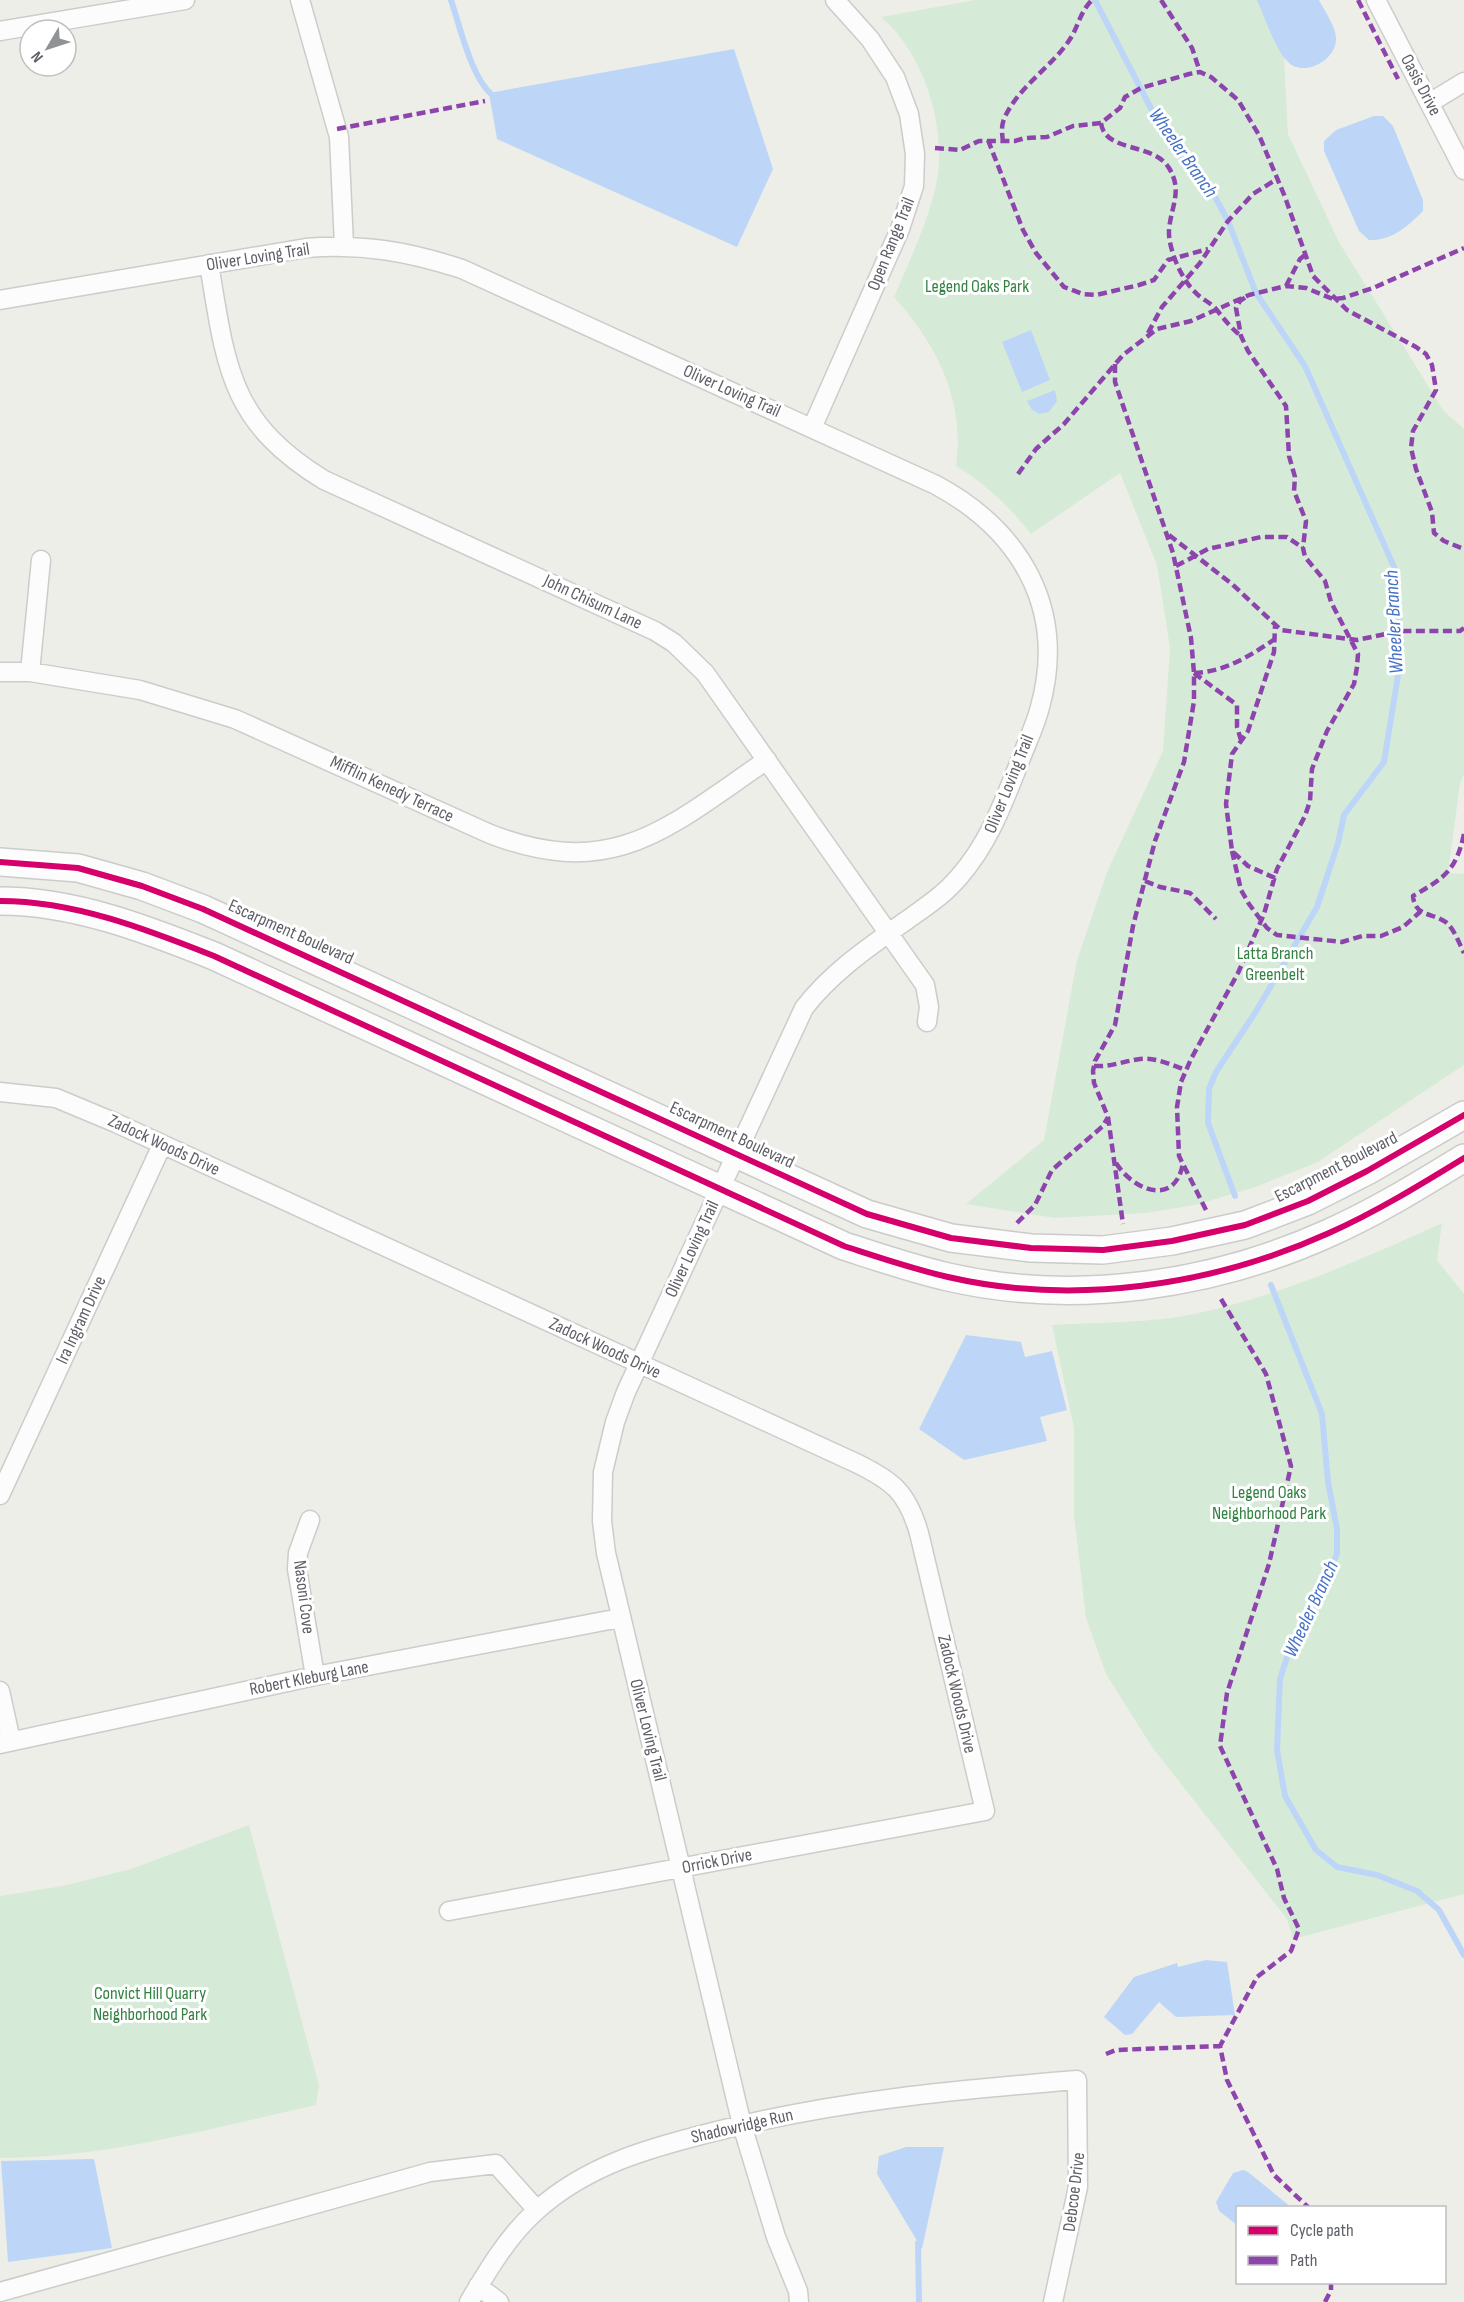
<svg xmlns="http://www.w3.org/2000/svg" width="1464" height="2302" font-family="'Sofia Sans Condensed',sans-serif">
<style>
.green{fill:#d6ebd7}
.water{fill:#bdd6f8}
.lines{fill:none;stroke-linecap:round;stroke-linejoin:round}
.stream{stroke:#bdd6f8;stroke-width:6}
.street-casing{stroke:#cbcccb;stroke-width:21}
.secondary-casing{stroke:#cbcbca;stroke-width:30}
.street{stroke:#fcfcfc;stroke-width:18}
.secondary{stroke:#fcfcfc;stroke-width:27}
.quiet{stroke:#8e44ad;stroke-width:4.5;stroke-dasharray:9 4.5;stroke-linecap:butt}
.cycleway-casing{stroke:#fff;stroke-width:10}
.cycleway{stroke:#d6006c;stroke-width:6}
.labels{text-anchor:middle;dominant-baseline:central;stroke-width:6;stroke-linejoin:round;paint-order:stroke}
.street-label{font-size:18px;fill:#5e6067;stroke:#fff}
.park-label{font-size:18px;fill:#328242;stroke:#fff}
.water-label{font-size:20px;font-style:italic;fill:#4671c6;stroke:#fff}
</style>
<rect width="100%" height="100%" fill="#eeeee8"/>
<!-- green -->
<path class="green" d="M975,0H1281L1288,134L1339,242L1443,410L1464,429V774L1460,784L1448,873L1464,874V1065L1318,1162L1256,1187L1195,1205L1146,1213L1055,1218L966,1204L1044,1140L1077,960L1107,872L1163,751L1170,648L1157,565L1120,473L1031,534C1009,506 987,485 956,466C965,400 937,345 894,297C910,260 927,224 936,185C948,129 924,53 881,17Z
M1442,1223L1437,1260L1464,1294V1894L1293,1939L1287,1919L1152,1747L1106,1674L1086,1618L1074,1515V1428L1052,1325C1095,1322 1148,1323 1189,1315C1278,1297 1360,1260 1442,1223Z
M249,1825L319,2085L316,2105C212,2128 107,2158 0,2158V1896L62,1886L131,1869Z"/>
<!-- water -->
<path class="water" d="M1257,0H1319C1324,10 1336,27 1336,38C1337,60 1304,78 1288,62C1276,51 1264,16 1257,0Z
M734,49L773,169L737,247L497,139L489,93Z
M1374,116H1383L1393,126L1423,200V211C1408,226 1392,241 1369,240L1359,231L1324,151V141L1336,130Z
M1031,330L1050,380L1022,392L1002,342Z
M1055,390L1057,401L1049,412L1039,414L1032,410L1027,401Z
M966,1335L1021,1342L1025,1357L1052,1351L1067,1410L1040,1417L1047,1441L964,1460L919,1429Z
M1206,1960L1227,1962L1235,2015L1176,2017L1159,2002L1132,2034L1125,2035L1104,2017L1134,1977L1177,1963L1178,1967Z
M906,2147H944L922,2249L877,2174L879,2156Z
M94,2159L112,2248L8,2262L1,2161Z
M1243,2170L1248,2172L1291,2207L1238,2208L1237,2225L1219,2211L1216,2202L1233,2173Z"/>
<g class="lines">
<!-- stream -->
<path class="stream" d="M451,0C460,26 472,82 495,97
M1095,0L1159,124L1190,168L1214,195L1228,221L1256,293L1305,366L1394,567L1401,638L1400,663L1384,762L1344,815L1338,843L1317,907L1255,1013L1216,1072L1209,1089L1208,1123L1235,1196
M1271,1285L1322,1414L1328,1482L1337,1529V1554L1326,1580L1318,1590L1292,1642L1280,1679L1277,1750L1285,1796L1316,1850L1337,1867L1377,1875L1417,1891L1439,1910L1464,1955
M918,2243L919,2302"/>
<!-- street casing -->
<g class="street-casing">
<path id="street" d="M300,0L339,137L344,245
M1376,0L1464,170
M0,31L185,0
M1431,102L1464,82
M209,264C226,366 229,422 324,480L655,631L674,643L705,673L925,985L929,1007L927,1022
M0,300L306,248C361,243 410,252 462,269L936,485C1021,531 1067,609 1040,707C1035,727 1025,746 1018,766C1002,806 988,844 959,877C944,895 925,907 907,920C869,947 833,971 804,1008L626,1392L615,1422L603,1472L602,1521L606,1553L742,2125L776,2237L798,2291L799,2302
M812,428L900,229L914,186L915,154L909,114L895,77L870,39L835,0
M0,672H30L140,690L235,719L490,834C615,882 668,827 767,760
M30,672L41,560
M0,1092L56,1098L116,1123L856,1463C893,1481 907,1492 919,1533L985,1811L449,1911
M0,1495L162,1145
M310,1520L298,1553L297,1569L315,1676
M0,1691L11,1741
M0,1744L315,1676L620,1618
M478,2286L499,2302
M0,2292L430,2172L496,2164L537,2210
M469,2302C488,2270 508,2236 536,2211C587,2165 649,2148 713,2132C833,2101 955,2090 1077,2080L1078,2187L1053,2302"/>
</g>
<!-- secondary casing -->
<g class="secondary-casing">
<path id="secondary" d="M0,862L78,868L142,886L203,909L867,1214L951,1238L1031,1248L1103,1250L1172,1241L1245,1225L1308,1201L1367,1171L1464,1115
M0,901C74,901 146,929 214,956L844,1246C878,1257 913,1269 948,1277C1074,1306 1212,1286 1329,1233C1376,1212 1420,1185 1464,1158"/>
</g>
<!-- street -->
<use href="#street" class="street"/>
<!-- secondary -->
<use href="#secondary" class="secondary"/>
<!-- quiet -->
<path class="quiet" d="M1161,0L1192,48L1200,72
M1358,0L1398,79
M1101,123C1105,153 1153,142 1169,168C1183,191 1171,206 1169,230C1168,248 1181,279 1195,292C1201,299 1210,302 1216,309C1224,319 1231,328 1241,336
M337,129L485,101
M988,140L1023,230L1036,253L1064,287L1083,294L1096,295L1139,285L1154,280L1168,260L1208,249
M1003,142C1002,133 1001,127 1004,119C1018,86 1054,66 1072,36C1079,23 1081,11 1092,0
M935,148L960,150L979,141H1015L1025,138L1047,137L1073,126L1101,123L1120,108L1125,97L1141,88L1189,74L1200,72L1211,77L1238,100L1259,135L1285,197L1313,276L1347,310L1416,347L1426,354L1432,365L1436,390L1413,431L1411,448L1416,469L1432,512L1434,533L1444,541L1464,549
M1286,286L1300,259L1305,255
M1148,333L1162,307L1200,263L1228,221L1253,194L1277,179
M1115,364V382L1173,553L1191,638L1194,673V701L1184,762L1155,841L1133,926L1115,1025L1095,1061L1093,1071L1094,1083L1108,1117L1123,1224
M1018,474L1036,449L1064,424L1123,355L1157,329L1191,321L1249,295L1286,286L1306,288L1333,299L1343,298L1373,288L1464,248
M1169,535L1232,584L1281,630L1357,640L1400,631H1460L1464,628
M1176,566L1208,549L1261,537H1287L1303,548
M1194,673C1226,672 1253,654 1278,637
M1194,673L1237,705V727L1241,740
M1464,834C1456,871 1444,878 1413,896C1415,916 1429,912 1444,921C1453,926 1459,943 1464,953
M1232,851L1241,890L1249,904L1267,928L1277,935L1342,942L1362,936H1381L1403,927L1420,912
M1275,878L1248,866L1232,851L1226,804L1232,754L1248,731L1274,652L1275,626
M1145,881L1160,887L1190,893L1216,919
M1094,1066C1111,1067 1124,1061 1140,1059C1155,1057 1172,1065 1186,1070
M1116,1163C1133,1190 1175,1208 1183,1163
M1206,1210L1179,1156L1177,1107L1181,1082L1191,1059L1238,973L1264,914L1277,869L1305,816L1310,801L1312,769L1327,731L1354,684L1357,667L1358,654L1331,602L1325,581L1305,557L1303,548L1306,521L1294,491L1295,477L1289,456L1286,406L1248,351L1241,336L1236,308L1240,301L1249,295
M1017,1223L1035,1205L1052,1170L1103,1126L1108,1117
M1221,1299L1266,1374L1291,1466L1269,1564L1227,1693L1220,1746L1277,1869L1284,1898L1299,1929L1291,1951L1257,1977L1220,2046L1227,2080L1274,2175L1309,2208
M1106,2054L1116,2050L1220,2046
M1325,2302L1331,2290V2282"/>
<!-- cycleway casing -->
<g class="cycleway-casing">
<path id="cycleway" d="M0,862L78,868L142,886L203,909L867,1214L951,1238L1031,1248L1103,1250L1172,1241L1245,1225L1308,1201L1367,1171L1464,1115
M0,901C74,901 146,929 214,956L844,1246C878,1257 913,1269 948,1277C1074,1306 1212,1286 1329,1233C1376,1212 1420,1185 1464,1158"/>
</g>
<!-- cycleway -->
<use href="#cycleway" class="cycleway"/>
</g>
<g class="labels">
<!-- street labels -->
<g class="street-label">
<text transform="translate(1421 85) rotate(62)">Oasis Drive</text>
<text transform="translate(891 244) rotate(-68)">Open Range Trail</text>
<text transform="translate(258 257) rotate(-9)">Oliver Loving Trail</text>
<text transform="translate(732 391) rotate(24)">Oliver Loving Trail</text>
<text transform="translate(593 602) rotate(25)">John Chisum Lane</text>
<text transform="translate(1009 784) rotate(-68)">Oliver Loving Trail</text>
<text transform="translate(392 789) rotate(25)">Mifflin Kenedy Terrace</text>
<text transform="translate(291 932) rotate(24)">Escarpment Boulevard</text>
<text transform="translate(732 1135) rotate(25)">Escarpment Boulevard</text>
<text transform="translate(164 1145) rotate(25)">Zadock Woods Drive</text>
<text transform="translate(1336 1167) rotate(-27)">Escarpment Boulevard</text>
<text transform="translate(692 1249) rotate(-65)">Oliver Loving Trail</text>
<text transform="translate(81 1320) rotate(-65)">Ira Ingram Drive</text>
<text transform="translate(605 1348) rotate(25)">Zadock Woods Drive</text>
<text transform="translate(304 1597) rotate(83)">Nasoni Cove</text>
<text transform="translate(309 1678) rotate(-11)">Robert Kleburg Lane</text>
<text transform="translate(957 1694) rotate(77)">Zadock Woods Drive</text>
<text transform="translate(648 1730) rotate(76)">Oliver Loving Trail</text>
<text transform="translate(717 1861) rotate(-11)">Orrick Drive</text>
<text transform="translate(742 2126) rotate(-13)">Shadowridge Run</text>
<text transform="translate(1074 2192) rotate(-83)">Debcoe Drive</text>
</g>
<!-- park labels -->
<g class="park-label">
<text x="977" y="286">Legend Oaks Park</text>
<text x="1275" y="953">Latta Branch<tspan x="1275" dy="21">Greenbelt</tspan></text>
<text x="1269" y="1492">Legend Oaks<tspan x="1269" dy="21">Neighborhood Park</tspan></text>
<text x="150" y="1993">Convict Hill Quarry<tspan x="150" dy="21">Neighborhood Park</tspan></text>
</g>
<!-- water labels -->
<g class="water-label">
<text transform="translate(1183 153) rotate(55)">Wheeler Branch</text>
<text transform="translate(1394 622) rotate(-93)">Wheeler Branch</text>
<text transform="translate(1311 1609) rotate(-65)">Wheeler Branch</text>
</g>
</g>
<!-- legend -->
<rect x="1236" y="2206" width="210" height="78" fill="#ffffff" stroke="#bfbfc2" stroke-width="1.5"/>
<rect x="1248" y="2226" width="30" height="9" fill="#d6006c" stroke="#bfbfc2" stroke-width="1.5"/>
<text x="1290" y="2236" font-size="18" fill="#5e6067">Cycle path</text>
<rect x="1248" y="2256" width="30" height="9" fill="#8e44ad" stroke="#bfbfc2" stroke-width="1.5"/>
<text x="1290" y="2266" font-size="18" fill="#5e6067">Path</text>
<!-- north arrow -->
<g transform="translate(48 48) rotate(231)"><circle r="28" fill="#ffffff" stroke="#bfbfc2" stroke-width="1.5"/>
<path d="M0-4.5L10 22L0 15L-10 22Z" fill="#909294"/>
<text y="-9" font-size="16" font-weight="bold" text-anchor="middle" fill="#5e6067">N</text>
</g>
</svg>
